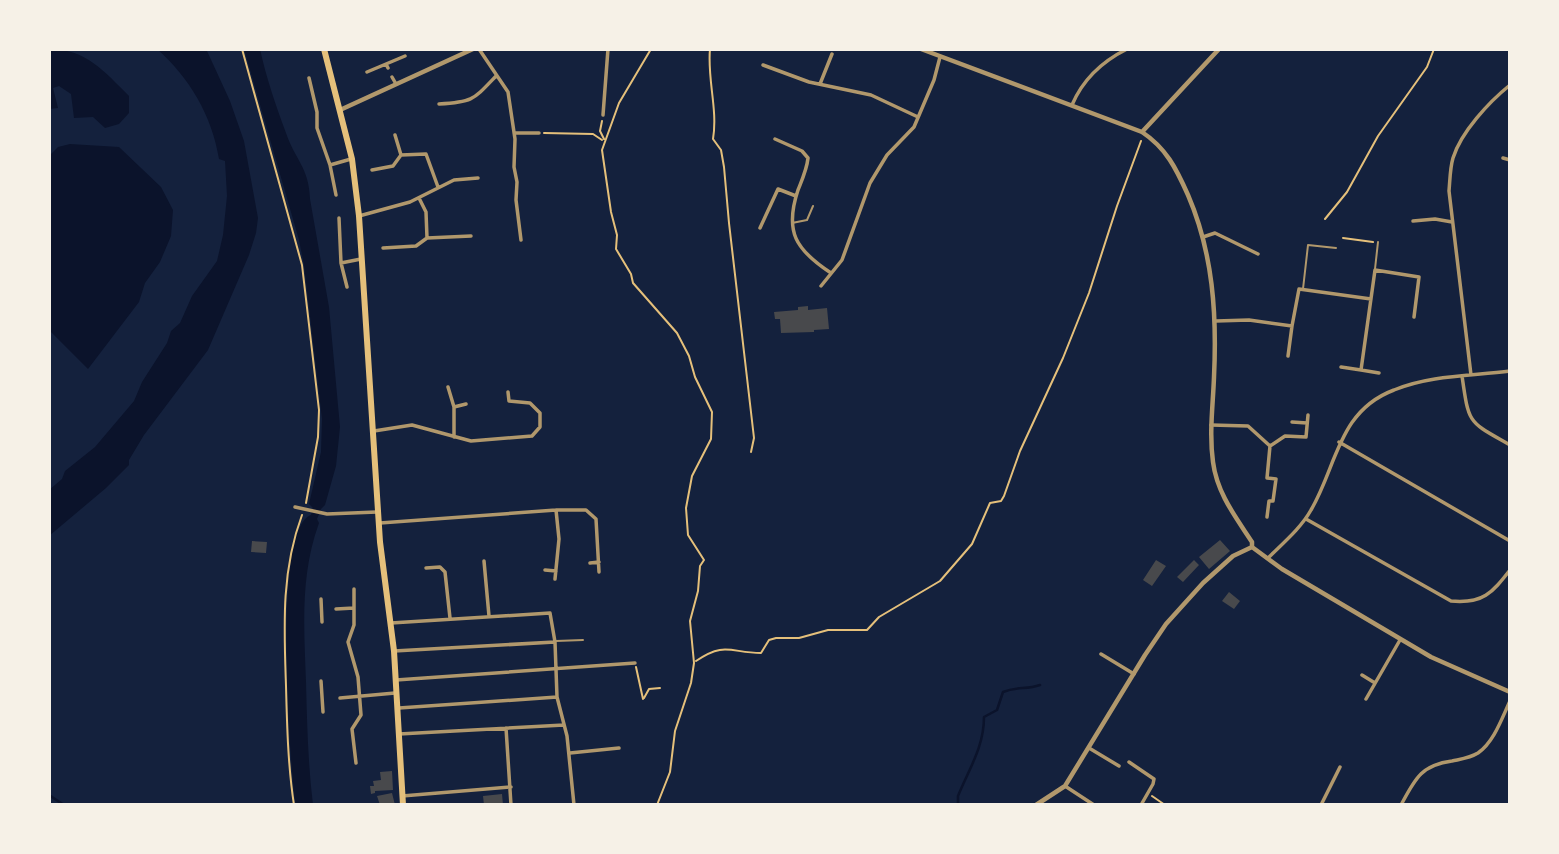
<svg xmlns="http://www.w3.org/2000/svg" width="1559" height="854" font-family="'Archivo Narrow',sans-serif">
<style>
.water{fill:#0b132b}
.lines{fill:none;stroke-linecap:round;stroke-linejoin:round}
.stream{stroke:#0b132b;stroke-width:2.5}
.building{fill:#48494c}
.path{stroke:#e5c07b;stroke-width:2}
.service{stroke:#b1986c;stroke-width:2}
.minor{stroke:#b1986c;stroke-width:3.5}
.tertiary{stroke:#b1986c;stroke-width:4.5}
.primary{stroke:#e5c07b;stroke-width:6}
</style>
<rect width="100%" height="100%" fill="#14213d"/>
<!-- water -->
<path class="water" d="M49,49C86,49 104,71 129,96V113L119,124L105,128L93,117L74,118L71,94L59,86L53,88L58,108L49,109Z
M157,49L207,51L230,101L244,141L258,218L256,233L249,255L208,350L144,435L129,460V465L106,488L49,536V490L62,479L65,471L95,447L134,401L142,382L167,343L171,331L180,323L192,296L217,261L223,235L227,196L225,161L219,159C212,116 190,78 157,49Z
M244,49H260C266,77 276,106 286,133C295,160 309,167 310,199L329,307L340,427L336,466L325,505L321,509L317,519L319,523C300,575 304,627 306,682C307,723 308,764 313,805H296L295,801C290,762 272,528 311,515L313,508L309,504L321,452L322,419L304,265L299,240Z
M70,144L119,147L161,187L173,210L171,236L160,262L145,283L139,302L88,369L49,330V156L58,147Z"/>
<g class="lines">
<!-- stream -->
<path class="stream" d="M49,795L64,805
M958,805V796C969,769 984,747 984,717L997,710L1003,692C1018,686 1026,690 1040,685"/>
</g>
<!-- building -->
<path class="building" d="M808,306V310L827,308L829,329L814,330V332L781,333L780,319H775L774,312L798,310V307Z
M1220,540L1230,551L1209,569L1199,557Z
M252,541L267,542L266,553L251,552Z
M1156,560L1166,566L1152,586L1143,580Z
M1194,560L1199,565L1183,582L1177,577Z
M1229,592L1240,601L1234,609L1222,601Z
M392,771L393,790L375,791V793L371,794L370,786H374L373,781L381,780L380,772Z
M392,793L395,805H380L377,796Z
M502,794L503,805H484L483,796Z"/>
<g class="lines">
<!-- path -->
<path class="path" d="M242,49L302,265L319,410L318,437L306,503
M651,49L619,103L602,150L611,212L617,235L616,249L631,274L633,283L677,333L689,356L695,377L712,412L711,439L692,476L686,508L688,535L704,560L700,566L698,591L690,621L694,663L691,683L675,731L670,772L657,805
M710,49C707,79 718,109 713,139L721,150L724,167L729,223L754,438L751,452
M602,121L600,131L604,139
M544,133L593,134L602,140
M1325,219L1347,192L1378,136L1427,67L1434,49
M1343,238L1373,242
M696,661C725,641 731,653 761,653L769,640L776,638H799L828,630H867L879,617L940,581L972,544L990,503L1001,501L1004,496L1020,451L1063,358L1089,293L1117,206L1141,141
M636,667L643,699
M644,698L649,689L660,688
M1152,796L1165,805
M294,805C288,766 287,726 286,686C284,627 281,571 302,515"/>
<!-- service -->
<path class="service" d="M792,223L807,220L813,206
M1375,269L1378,242
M1303,289L1308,245L1336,248
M556,641L583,640"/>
<!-- minor -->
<path class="minor" d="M479,49L508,92L515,139L514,167L517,182L516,200L521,240
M386,64L405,56
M763,65L809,82L871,95L918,117
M367,72L386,64L388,68
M392,77L396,84
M309,78L317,112V128L330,165L336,195
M820,84L832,54
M439,104C473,102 473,100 496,76
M1072,105C1083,79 1101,62 1127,49
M603,115L608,49
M514,133H539
M395,135L401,155
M775,139L802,151L808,158C807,169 802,180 798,190C784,232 796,250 831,273
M1503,158L1510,160
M330,165L351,159
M372,170L393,166L401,155L426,154L438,187
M419,198L426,212L427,238
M359,216L410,202L454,180L478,178
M339,218L341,263L347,287
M1413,221L1435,219L1452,222
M760,228L778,189L796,196
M1203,237L1215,233L1258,254
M383,248L416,246L427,238L471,236
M341,263L361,259
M821,286L842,260L870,183L887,155L914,127L934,80L940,57
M1216,321L1249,320L1292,326L1299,289L1371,299
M1288,356L1292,326
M1341,367L1361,370
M1379,373L1361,370L1375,270L1419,277L1414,317
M1471,375L1449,191C1450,180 1450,168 1453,158C1461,132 1489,102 1510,85
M1462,376C1469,425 1468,421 1510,445
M448,387L454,407V437
M454,407L466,404
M1292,422L1307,423
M1211,425L1248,426L1270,446L1267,478L1276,479L1273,501H1269L1267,517
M374,431L412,425L471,441L532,436L540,427V413L530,403L509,401L508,392
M1339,442L1510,541
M1270,446L1285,436L1306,437L1308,415
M295,507L327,514L377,512
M1306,519L1451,601C1483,604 1492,593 1510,570
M380,523L556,510H586L596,519L599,572
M1268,558C1283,543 1301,528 1311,510C1337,466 1338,411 1394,390C1430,375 1472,376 1510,371
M484,561L489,616
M590,563L599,562
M426,568L440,567L445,572L450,618
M545,570L556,571
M555,579L559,539L556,510
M354,589V625L348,642L358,677L361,715L352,729L356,763
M321,599L322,622
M336,609L354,608
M391,623L550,613L555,642L557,697L567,736L574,805
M394,651L555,642
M1101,654L1134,674
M1362,675L1375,683
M396,680L635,663
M321,681L323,712
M340,698L395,693
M1366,699L1400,640
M399,708L557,697
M506,728L511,805
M399,734L564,725
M1089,748L1119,766
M570,753L619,748
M1129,762L1154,779L1153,784L1141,805
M1065,786L1094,805
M402,796L511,787
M1321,805L1340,767
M1401,805C1415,779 1421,765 1452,761C1461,759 1470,758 1478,753C1494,742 1502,718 1510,701"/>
<!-- tertiary -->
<path class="tertiary" d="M921,49L1142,132C1166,148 1176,168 1188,195C1213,253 1217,314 1214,377C1213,405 1209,433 1213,462C1217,493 1235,516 1252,542V547
M340,110L473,49
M1142,132L1219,49
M1036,805L1065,786L1145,655L1166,624L1203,583L1233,556L1252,547L1282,569L1431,657L1510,692"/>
<!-- primary -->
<path class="primary" d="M324,49L352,159L359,216L380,542L394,651L403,805"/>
</g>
<!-- border -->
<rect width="1559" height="854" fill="none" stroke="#f6f1e7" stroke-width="102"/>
</svg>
